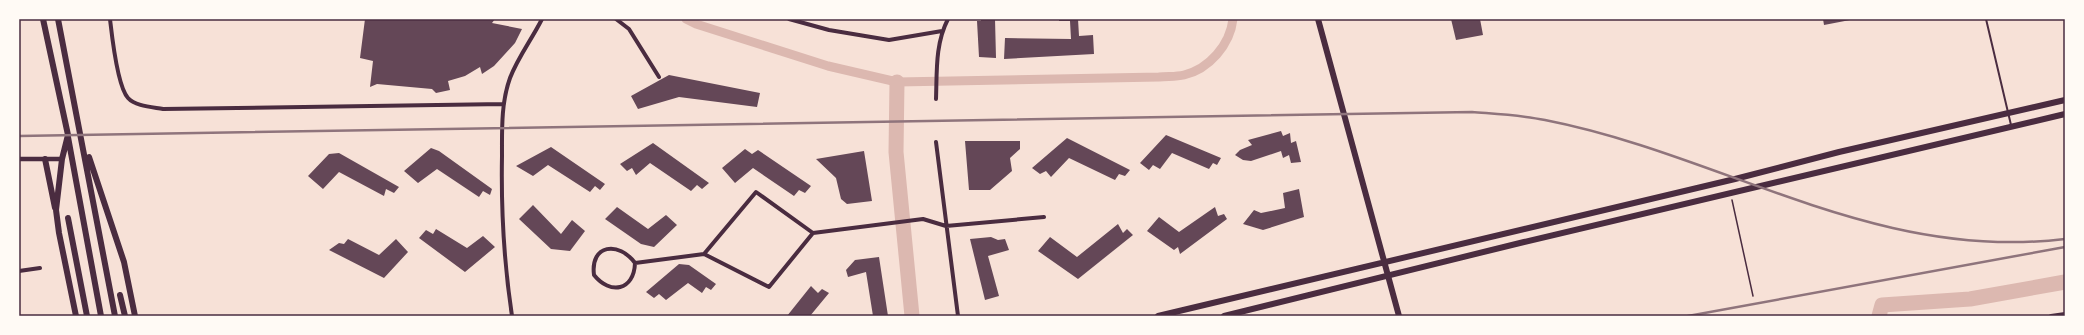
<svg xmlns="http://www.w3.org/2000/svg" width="2084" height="335" font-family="Manrope,sans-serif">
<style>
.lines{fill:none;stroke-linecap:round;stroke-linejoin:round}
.canal{stroke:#dcb8b0;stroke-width:9}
.river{stroke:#dcb8b0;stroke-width:15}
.building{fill:#644757}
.path{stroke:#4a2c40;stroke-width:1.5}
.service{stroke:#4a2c40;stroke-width:2}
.minor{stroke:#4a2c40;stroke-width:4}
.tertiary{stroke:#4a2c40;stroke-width:4.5}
.primary{stroke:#4a2c40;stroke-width:6}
.trunk{stroke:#4a2c40;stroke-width:6}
.rail{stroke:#8f747c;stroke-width:2.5}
.neatline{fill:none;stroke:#4a2c40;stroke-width:1.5}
</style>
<rect width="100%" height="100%" fill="#f7e1d7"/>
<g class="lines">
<!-- canal -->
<path class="canal" d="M686,19L696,24L828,66L897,82L1159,77C1167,76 1176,77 1184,75C1209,69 1230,45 1233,19"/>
<!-- river -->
<path class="river" d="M897,82L896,152L912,316
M1879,316L1882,305L1970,299L2065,282"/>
</g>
<!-- building -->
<path class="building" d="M365,19H495L492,23L522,29L515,43L494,66L482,74L480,67L465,76L448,81L450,90L436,93L432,89L377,84L370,87L373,61L360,58Z
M981,19H995L996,58L979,57L977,21H981Z
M1059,19H1078L1079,36L1093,35L1094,54L1004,59L1005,38L1071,39L1070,21H1059Z
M1451,19H1480L1483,35L1456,40Z
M1823,19H1850V20L1824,25Z
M669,75L760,93L757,107L679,97L638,109L631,96Z
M1281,131L1283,136L1290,133L1291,143L1296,141L1301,162L1291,163L1289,155L1283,158L1281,151L1251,161L1243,160L1235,155L1240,150L1252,145L1248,140Z
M1166,135L1221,158L1217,165L1213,163L1209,169L1172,153L1160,169L1153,165L1149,170L1140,163Z
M1067,138L1130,170L1125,176L1119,174L1115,180L1069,158L1051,177L1046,171L1040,174L1032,168Z
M965,141H1020V149L1010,158L1012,171L990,190H969Z
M653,143L709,183L702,189L697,185L691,191L650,163L636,175L632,168L627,171L620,164Z
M551,147L605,184L600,190L595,186L590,192L548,165L533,176L516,166Z
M431,148L439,151L492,189L490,195L483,191L479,197L437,169L418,183L404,171Z
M745,149L752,154L758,150L811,186L805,193L799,190L794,196L753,168L735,183L722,168Z
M864,151L872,201L847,204L841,199L836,178L816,159Z
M339,153L399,187L394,193L386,189L384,196L339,172L323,189L308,176L329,154Z
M1299,189L1304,217L1263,230L1243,224L1254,210L1261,213L1285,208L1283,193Z
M533,205L561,234L572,220L585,231L570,251L551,249L519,219Z
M617,207L648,229L666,215L677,225L654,247L641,244L605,219Z
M1215,207L1218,216L1224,214L1227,219L1180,254L1178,247L1174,250L1147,231L1159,217L1179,232Z
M1118,224L1123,233L1127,229L1133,235L1078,279L1038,251L1050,237L1077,257Z
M436,229L467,248L483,236L495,247L465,272L419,238L426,230L433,234Z
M991,237L998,240L1005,239L1009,250L988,256L999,296L985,300L970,239Z
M348,239L379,255L396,239L408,252L384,278L329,250L339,243L344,244Z
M879,257L888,316H873L866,272L848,277L846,270L855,260Z
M679,264L689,265L716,284L711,290L706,287L702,293L688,283L666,300L659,294L654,298L646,292Z
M811,286L818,293L822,289L829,293L810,316H787Z"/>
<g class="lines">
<!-- path -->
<path class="path" d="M1732,200L1753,296"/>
<!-- service -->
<path class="service" d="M1986,19L2011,125"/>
<!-- minor -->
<path class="minor" d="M110,19C112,36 117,86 128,98C135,106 152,107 163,109L504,104
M616,19L629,29L659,77
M789,19L829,30L889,40L942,31
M936,99C937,72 935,44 948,19
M936,142L958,316
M704,254L756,192L813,233L923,219L946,226L1044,217
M635,263C634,291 610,295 594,275C590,244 619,241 635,263L704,254L769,287L813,233
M19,271L40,268
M512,316C504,263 501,209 502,156C502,130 501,103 510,78C518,57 532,39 542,19
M2051,316L2065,314"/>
<!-- tertiary -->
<path class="tertiary" d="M19,159H62"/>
<!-- primary -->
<path class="primary" d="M43,19L68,135L62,159L56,210L59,233L76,316
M58,19L115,316
M1318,19L1399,316
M68,137L101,316
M89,157L124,262L135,316
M45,159L55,208
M1158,316L1735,179L1839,152L2065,100
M1224,316L1524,242L2065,114"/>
<!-- trunk -->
<path class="trunk" d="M68,218L87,316
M120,295L125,316"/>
<!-- rail -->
<path class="rail" d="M19,136L1472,112C1497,114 1521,115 1545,120C1724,155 1874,262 2065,239
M1688,316L2065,247"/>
</g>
<!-- border -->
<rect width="2084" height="335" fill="none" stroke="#fffaf5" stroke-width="40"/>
<rect x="20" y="20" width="2044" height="295" class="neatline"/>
</svg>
